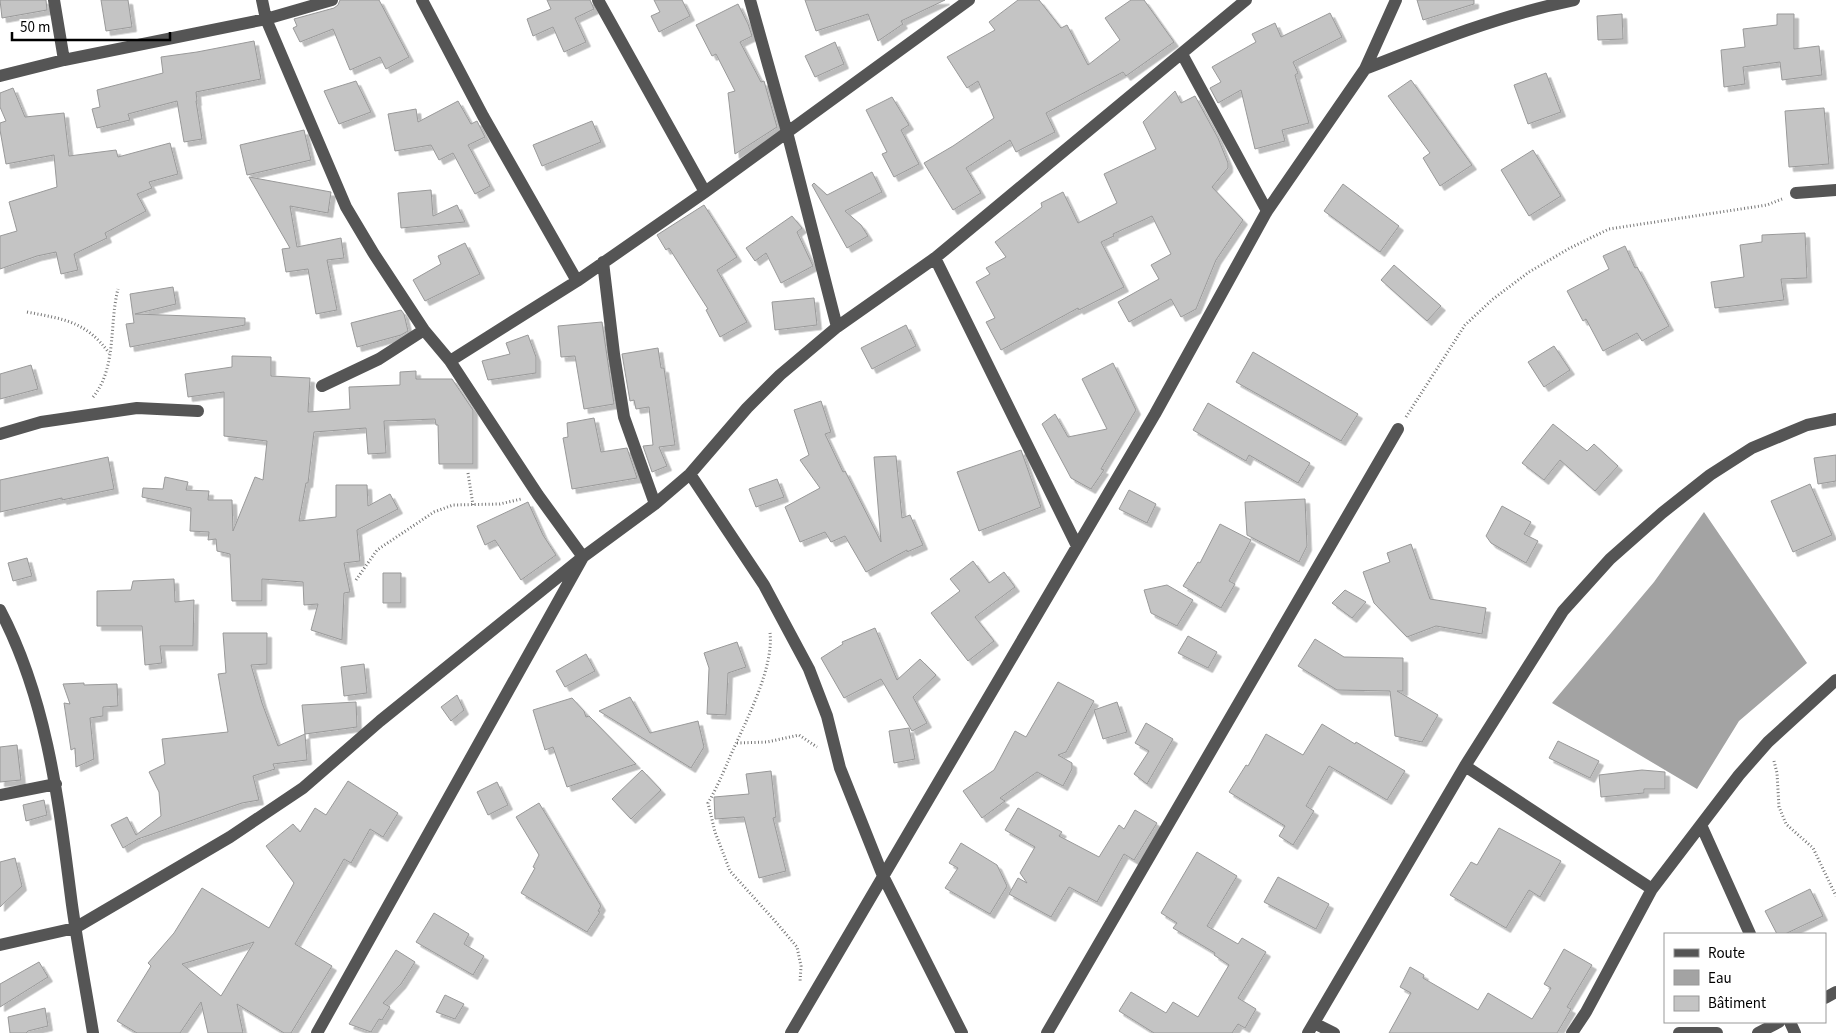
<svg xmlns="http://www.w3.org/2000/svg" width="1836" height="1033" font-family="'Source Sans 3',sans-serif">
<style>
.water{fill:#a3a3a3}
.building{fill:#c4c4c4;stroke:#999;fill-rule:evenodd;filter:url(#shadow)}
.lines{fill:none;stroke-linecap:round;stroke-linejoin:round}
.path{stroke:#777;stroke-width:3;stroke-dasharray:1 2.5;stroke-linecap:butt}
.minor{stroke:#555;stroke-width:12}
</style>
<defs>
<filter id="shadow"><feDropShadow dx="4.5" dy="4.5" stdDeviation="0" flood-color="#0004"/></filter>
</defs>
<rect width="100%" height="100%" fill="#fff"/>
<!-- water -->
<path class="water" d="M1704,512L1807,663L1739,721L1697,789L1552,703L1654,582Z"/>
<!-- building -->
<path class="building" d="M0,0H46L47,10L2,18Z
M101,0H128L132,27L106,31Z
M340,0H379L409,57L386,69L380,57L350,70L333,29L300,42L293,28L297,26L294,19L334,8L338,5Z
M547,0H590L594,9L575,18L586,42L564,52L553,27L533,36L527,19L551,9Z
M654,0H682L690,16L659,32L651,16L660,12Z
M805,0H945L901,21L903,24L878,41L868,14L816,31Z
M1018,0H1039L1061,28L1067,25L1088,65L1120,40L1105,18L1131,0H1144L1174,42L1126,76L1123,72L1046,113L1055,132L1016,152L1010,140L966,168L981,193L953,210L924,163L953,146L994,118L978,81L967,88L947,57L995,30L989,22Z
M1417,0H1474V4L1423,20Z
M738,4L748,24L752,36L740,42L761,82L764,81L777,127L735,154L728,93L735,91L716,54L712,56L696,25Z
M1330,13L1342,37L1293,62L1298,73L1295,75L1309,123L1282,130L1285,141L1255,149L1241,90L1218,103L1210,88L1221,82L1212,67L1256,42L1252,34L1275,23L1281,37Z
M1622,14L1623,39L1598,40L1597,16Z
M1777,14H1794V49L1819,46L1822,75L1782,80L1780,62L1743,67L1745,84L1724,87L1721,50L1745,47L1743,29L1777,25Z
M254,41L261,79L196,92L197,101H196L202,139L184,142L177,101L128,114L130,120L97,128L92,109L100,107L97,90L163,73L161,57L197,52Z
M835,42L844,64L815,77L805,56Z
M1546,73L1561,112L1528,124L1514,85Z
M1411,80L1472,165L1440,186L1423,158L1430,153L1388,96Z
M356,81L371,112L339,124L324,91Z
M13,88L25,117L64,113L69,156L116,150L118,157L170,143L178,174L149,182L152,188L137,194L146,211L105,233L107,238L74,254L78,270L61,274L56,252L37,256L0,269V236L17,231L9,202L57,187L54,155L6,164L0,130V123L6,121L0,107V93Z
M1175,91L1181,103L1195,96L1218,138L1228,163V168L1212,187L1243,220L1216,260L1196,309L1181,317L1171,299L1129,322L1118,302L1159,279L1151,265L1171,254L1152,216L1113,234L1114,236L1101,242L1124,287L1079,310L1078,308L1001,350L986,322L995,318L976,282L990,274L986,268L1006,257L995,242L1042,207L1041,203L1063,192L1078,223L1117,203L1104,174L1156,149L1143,122Z
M892,97L909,125L901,130L919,164L894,177L882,154L887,152L866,110Z
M458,101L471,124L477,121L485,137L468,145L490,186L475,194L453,153L439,160L431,145L395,151L388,114L416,109L418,122Z
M1824,108L1829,164L1789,167L1785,111Z
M592,121L601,142L542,166L533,145Z
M304,130L311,160L247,175L240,145Z
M1533,150L1561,196L1529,216L1501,170Z
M872,172L882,192L845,211L861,225L868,236L847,248L812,185L814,183L827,195Z
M249,177L331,192L328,213L290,206L297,247L341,238L344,258L327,260L337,310L316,314L308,269L286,272L282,249L290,248Z
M1343,184L1399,226L1380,252L1324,211Z
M431,190L433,216L457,205L465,222L401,228L398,193Z
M704,205L737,257L717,270L747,322L720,337L706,310L708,309L669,248L666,250L657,235Z
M792,216L802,228L797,232L813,266L781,283L766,253L755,261L746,248Z
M1805,233L1807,278L1781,279L1784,300L1715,308L1711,282L1744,277L1740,245L1762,242V235Z
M465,243L480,274L425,301L413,280L441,264L438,256Z
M1625,246L1635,268L1637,267L1669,326L1642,341L1637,333L1603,351L1586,319L1583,321L1567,291L1609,269L1603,256Z
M1394,265L1441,306L1427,321L1381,280Z
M173,287L176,304L135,314L245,318V325L130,347L126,324L134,323L130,294Z
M814,298L817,325L775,330L772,302Z
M401,310L404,314L408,331L401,335L357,347L351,323Z
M602,322L614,404L584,409L575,356L561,357L558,326Z
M906,325L916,346L872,369L861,348Z
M528,335L536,357V373L488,380L482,361L510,354L506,343Z
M1554,346L1570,370L1544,387L1528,362Z
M658,348L661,368H664L675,445L659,447L667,466L652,472L643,446L653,445L649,407L636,409L634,400L630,401L622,354Z
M1253,352L1358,414L1341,441L1236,382Z
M232,356L271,357V376L310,378L308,412L350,409L349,387L400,385V372L416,371V379H452L473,410V464H439L438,425H436L435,419L384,421L386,453L368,454L366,428L314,432L308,483H306L299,521L336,517V485H367L368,506L390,494L398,509L357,530L360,561L344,563L350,592L344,593L342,640L311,630L318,604L304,605L303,582L262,579V601H232L230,554L217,551L216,539L208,540L209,532L190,531L191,508L142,497L143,488L163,489L165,477L188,482L186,490L209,491L208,500H232L233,531L255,477L263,480L267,441L224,436V392L188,397L185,374L232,367Z
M1113,363L1136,410L1101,469L1104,470L1091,489L1071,478L1042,424L1055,414L1068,437L1107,429L1082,379Z
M31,365L38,389L0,399V374Z
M821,401L831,432L825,434L843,472L845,471L881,542L874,457L896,456L902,518L910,515L923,545L907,552V550L866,572L845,536L831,542L825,532L800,542L785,507L820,488L800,460L809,455L794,410Z
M1208,403L1310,463L1298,483L1249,455L1246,461L1193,430Z
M594,418L601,452L627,448L637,478L572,489L563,438L568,437L567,423Z
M1553,424L1587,451L1594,444L1618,466L1595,491L1560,460L1544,480L1522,463Z
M1021,450L1041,507L979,531L957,472Z
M1836,455V481L1818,484L1814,458Z
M108,457L114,489L62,500V498L0,512V480Z
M777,479L784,497L756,507L749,489Z
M1810,484L1832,535L1793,552L1771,501Z
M1129,490L1156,504L1147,523L1119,509Z
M1305,499L1307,546L1299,562L1247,535L1245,502Z
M528,502L543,535L556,555L521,580L495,540L485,545L477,526Z
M1502,506L1531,522L1524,534L1538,541L1526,563L1491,543L1486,536Z
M1220,524L1251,540L1229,581L1235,584L1221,608L1183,586L1198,562L1200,563Z
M1411,544L1430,599L1486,608L1482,634L1436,626L1407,637L1374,603L1363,572L1390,562L1387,553Z
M27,558L32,576L13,581L8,563Z
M973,561L989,583L1004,572L1015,587L975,617L994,641L968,661L931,613L960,591L950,579Z
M383,573H401V603H383Z
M174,579L175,602L194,600L193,646H160L162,663L145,665L142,626H97V591L131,590L133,581Z
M1167,585L1193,600L1177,626L1151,613L1144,590Z
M1345,590L1366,602L1352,618L1332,603Z
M875,628L897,680L920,659L936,675L913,697L927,723L912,731L881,679L844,698L821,658L843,644L842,642Z
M223,633H267V664L251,665L262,703L278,746L305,734L307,760L273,764L275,769L253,776L259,800L242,803L138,839L123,848L111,825L127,817L136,835L161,816L159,792L149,772L165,764L162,739L228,732L218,674L226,673Z
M1188,636L1217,652L1208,668L1178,653Z
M1315,639L1344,657L1403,658V691H1397L1438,715L1422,742L1395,736L1390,691L1337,690L1298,666Z
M737,642L746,667L728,673L726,715L707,714L709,668L704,653Z
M586,654L595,671L565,687L556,671Z
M364,664L367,693L344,696L341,667Z
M1058,682L1094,701L1066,752L1058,755L1072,763V769L1063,786L1037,772L1000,798L1005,801L982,818L963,791L994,770L1015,731L1026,737Z
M84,683V685L117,684L118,706L103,707V716L90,718L94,759L76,767L75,748L71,750L64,703L70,704L63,684Z
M457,695L464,710L451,721L441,707Z
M630,697L650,733L698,721L704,747L691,768L599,711Z
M572,698L584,711L586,717L589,716L636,764L567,787L553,747L545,750L533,710Z
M356,702L357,727L305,734L302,705Z
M1117,702L1127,732L1103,739L1094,710Z
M1146,723L1173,739L1147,784L1134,774L1149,751L1135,743Z
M1322,724L1355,744L1356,742L1405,771L1387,800L1329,766L1306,806L1314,811L1293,845L1279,836L1285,826L1229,792L1246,765L1248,766L1266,734L1303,755Z
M909,728L915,759L894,763L889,731Z
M1558,741L1599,761L1590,778L1549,758Z
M17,745L21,780L0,782V747Z
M642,770L661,790L631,819L612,799Z
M1642,770L1665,772V789H1644V793L1601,797L1599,775Z
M771,771L776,817L773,818L786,871L759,878L744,817L715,819L714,797L749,794L746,774Z
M348,781L398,813L383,837L370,829L351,863L344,859L295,944L332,966L291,1033H284L237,1004L243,1033H208L201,1002L180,1033H137L117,1021L151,966L148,963L174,933L202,888L269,928L294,883L266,846L293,824L300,832L315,808L326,815ZM254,942L221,996L182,964Z
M497,782L508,805L488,815L477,792Z
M44,800L47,815L26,821L23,805Z
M539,803L601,906L598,911L600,912L587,932L521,893L535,868L533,867L539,855L516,817Z
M1018,808L1062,832L1059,836L1099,857L1119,825L1124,829L1135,810L1157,823L1134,860L1124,854L1097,902L1069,887L1051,917L1009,894L1018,878L1027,883L1020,873L1035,847L1005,830Z
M1499,828L1561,861L1540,897L1529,890L1506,928L1450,895L1471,862L1477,865Z
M961,843L997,865L1007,886L990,914L945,888L958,868L949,863Z
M1197,852L1237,876L1207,926L1238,944L1242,938L1266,952L1238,998L1256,1009L1245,1028L1238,1024L1232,1033H1154L1119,1011L1131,992L1166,1013L1173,1002L1198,1017L1229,965L1214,955L1215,953L1173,928L1177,923L1161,913Z
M15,858L22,886L0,907V862Z
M1278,877L1329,904L1316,929L1264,902Z
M1810,889L1823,916L1785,934H1777L1765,911Z
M434,913L469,934L464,944L484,956L473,975L416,942Z
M1564,949L1592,965L1567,1007L1571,1009L1557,1033H1389L1411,993L1400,987L1410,967L1424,975L1423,978L1478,1010L1488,993L1532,1019L1551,988L1544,984Z
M396,950L415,962L401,984L383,1003L390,1007L382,1020L379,1019L371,1032L349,1024Z
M39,962L48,977L0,1007V984Z
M445,995L464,1004L455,1019L436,1012Z
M45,1008L48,1026L28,1031L26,1033H10L8,1017Z"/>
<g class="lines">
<!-- path -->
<path class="path" d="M27,312C63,319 86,321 109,353
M93,397C117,368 109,324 118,289
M1406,417L1465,325L1493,299L1529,272L1570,248L1609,229L1767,205L1782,199
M468,473L473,505
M356,580L377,550L434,512L453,505L500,504L521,499
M770,633C774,667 747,719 733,750C725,768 718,786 708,803L715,832L730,871L775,921L797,947L801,966L800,982
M737,743L767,742L799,735L817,747
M1774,761L1777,773L1779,807L1786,824L1813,848L1836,896"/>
<!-- minor -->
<path class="minor" d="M54,0L64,60
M262,0L266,19L346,207L374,254L424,330L450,361L538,495L583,557L317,1033
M422,0L483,116L577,281
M598,0L705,192
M750,0L787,132L837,327
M1182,54L1267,211
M1365,69C1433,42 1501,15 1574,0
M0,76L64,60L266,19L332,0
M1796,193L1836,190
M935,258L1077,546
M603,262L614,354L624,417L655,504
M450,361L577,281L705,192L969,0
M322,386L379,359L424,330
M0,434L41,422L137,408L198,411
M690,474L764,585L809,669L827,716L840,768L883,876L962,1033
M0,610C48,701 59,805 72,905C78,948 86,990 93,1033
M1465,766L1652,889
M0,795L56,784
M1701,825L1750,934
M0,945L75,928L230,837L303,788L380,721L583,557L655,504L690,474L747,408L780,375L837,327L935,258L1246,0
M1825,998L1836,992
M1790,1022L1795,1033
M1314,1023L1334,1033
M791,1033L1155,414L1267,211L1365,69L1396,0
M1047,1033L1398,429
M1308,1033L1465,766L1563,611L1610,559L1662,513L1710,475L1752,448L1807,425L1836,419
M1572,1033L1586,1012L1652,889L1739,775L1768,742L1836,680
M1679,1033H1717
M1758,1033L1779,1022"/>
</g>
<!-- legend -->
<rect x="1664" y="933" width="162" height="90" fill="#ffffff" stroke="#999999"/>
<rect x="1674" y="949" width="25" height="8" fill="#555555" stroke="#999999"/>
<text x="1708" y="958" font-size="15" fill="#000000">Route</text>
<rect x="1674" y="970" width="25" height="15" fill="#a3a3a3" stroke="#999999"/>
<text x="1708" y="983" font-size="15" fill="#000000">Eau</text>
<rect x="1674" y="996" width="25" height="15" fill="#c4c4c4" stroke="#999999"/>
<text x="1708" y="1008" font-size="15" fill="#000000">Bâtiment</text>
<!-- scale -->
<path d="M12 32v8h158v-8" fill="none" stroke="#000000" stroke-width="2.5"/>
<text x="20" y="32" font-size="15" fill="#000000" stroke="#ffffff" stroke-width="4" paint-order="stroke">50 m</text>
</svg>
